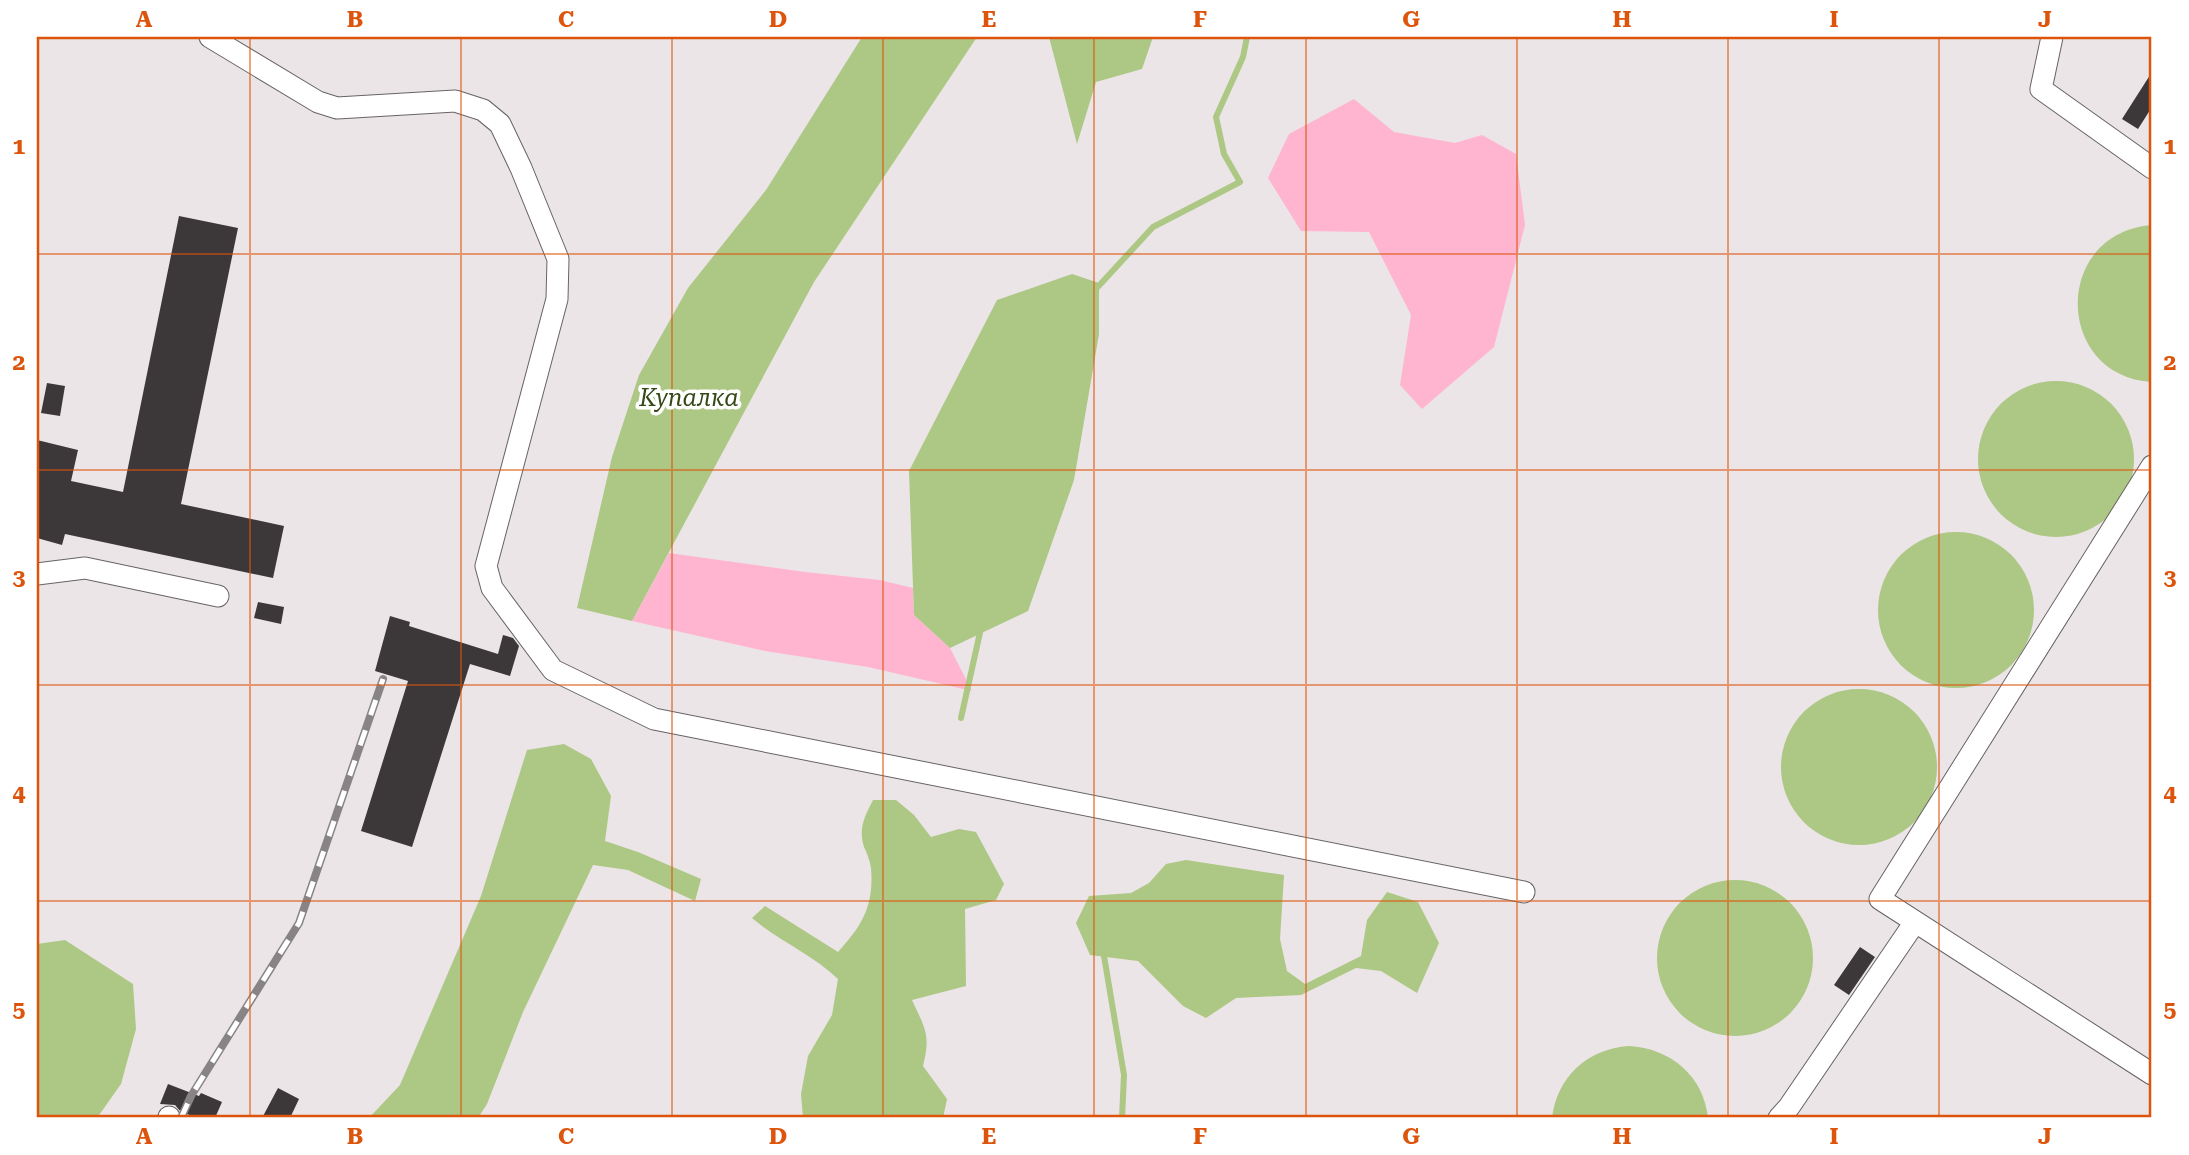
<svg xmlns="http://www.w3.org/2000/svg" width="2189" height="1155" font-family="'Roboto Serif',serif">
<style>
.green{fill:#ffb4cf}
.water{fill:#adc784}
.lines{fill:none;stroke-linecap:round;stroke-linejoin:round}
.stream{stroke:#adc784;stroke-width:6}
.building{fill:#3c3739}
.minor-casing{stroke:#686364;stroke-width:23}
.minor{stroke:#fff;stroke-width:21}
.rail-casing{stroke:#888485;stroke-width:8}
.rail{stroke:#fff;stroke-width:5;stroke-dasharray:16;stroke-linecap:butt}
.grid{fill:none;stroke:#dd550c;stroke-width:2;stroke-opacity:0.55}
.labels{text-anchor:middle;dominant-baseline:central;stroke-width:7;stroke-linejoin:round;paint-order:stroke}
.water-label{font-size:24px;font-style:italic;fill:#374818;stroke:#fff}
.neatline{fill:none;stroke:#dd550c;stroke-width:2.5}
.grid-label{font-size:23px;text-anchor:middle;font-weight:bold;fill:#dd550c}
</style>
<rect width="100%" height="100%" fill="#ebe5e7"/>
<!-- green -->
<path class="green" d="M1354,99L1394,132L1455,143L1482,135L1516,154L1525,225L1494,347L1422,409L1400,385L1411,315L1369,232L1301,231L1268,178L1289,134Z
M669,553L805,572L880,580L913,588L914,615L950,648L972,691L868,667L765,651L632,621Z"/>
<!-- water -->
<path class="water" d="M862,37H977L814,282L632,621L577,608L612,457L639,375L688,288L766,190Z
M1049,37H1153L1142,69L1096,82L1077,144Z
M2152,225V382C2054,376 2052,233 2152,225Z
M1072,274L1099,283V334L1074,480L1028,611L950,648L914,615L909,471L997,300Z
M1978 459a78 78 0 1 1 156 0a78 78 0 1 1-156 0Z
M1878 610a78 78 0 1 1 156 0a78 78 0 1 1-156 0Z
M1781 767a78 78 0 1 1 156 0a78 78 0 1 1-156 0Z
M564,744L591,759L611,796L605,841L638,852L701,879L695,901L628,870L593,865L523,1012L487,1104L478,1118H369L400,1085L481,896L527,750Z
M873,800H896L914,815L931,837L959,829L976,832L1004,884L996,900L965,909L966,986L912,1000C925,1029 931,1034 923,1066L947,1099L943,1118H803L801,1094L808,1056L832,1015L838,979C812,954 779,941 752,918L765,906L838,952C863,925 874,905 871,868C870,861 867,853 864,847C858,828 865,816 873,800Z
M1186,860L1284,875L1280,939L1287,971L1305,984L1361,956L1367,920L1387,892L1418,902L1439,943L1417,993L1381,971L1356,968L1301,995L1236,998L1206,1018L1183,1006L1138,961L1090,955L1076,923L1089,896L1131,893L1149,883L1166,864Z
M1657 958a78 78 0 1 1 156 0a78 78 0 1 1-156 0Z
M65,940L133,984L136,1029L121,1084L97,1118H37V944Z
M1629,1046C1670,1048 1704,1076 1708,1118H1552C1557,1077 1587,1049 1629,1046Z"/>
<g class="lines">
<!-- stream -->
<path class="stream" d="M1095,290L1153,227L1240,182L1224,154L1216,117L1243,57L1247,37
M961,718L981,628
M1104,956L1124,1075L1122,1118"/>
</g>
<!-- building -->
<path class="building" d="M2152,72V107L2138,129L2122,119Z
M179,216L238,228L181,504L284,526L273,578L65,534L62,545L37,538V440L78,450L71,481L123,492Z
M47,383L65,386L60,416L41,413Z
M258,602L284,607L281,624L254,618Z
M390,616L410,622L409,626L498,654L503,635L513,638L519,646L510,676L470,664L412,847L361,831L408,681L375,671Z
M1860,947L1875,957L1849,995L1834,985Z
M168,1084L199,1096L201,1093L222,1102L215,1118H198L181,1112L175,1105L160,1104Z
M278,1088L299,1099L290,1118H262Z"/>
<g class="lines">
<!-- minor casing -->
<g class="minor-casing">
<path id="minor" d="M210,37L318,102L337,108L455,101L483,110L500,124L521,168L558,259L557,299L486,566L492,588L553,670L654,719L1524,892
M2052,37L2041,89L2152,168
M2152,466L1880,899L2152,1074
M37,574L85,568L218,596
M169,1118V1117
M1779,1118L1789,1107L1915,922"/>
</g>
<!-- minor -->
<use href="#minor" class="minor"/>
<!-- rail casing -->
<g class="rail-casing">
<path id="rail" d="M181,1118L191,1096L299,923L383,679"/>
</g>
<!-- rail -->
<use href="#rail" class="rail"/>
</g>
<!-- grid -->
<path class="grid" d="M250,37V1118M461,37V1118M672,37V1118M883,37V1118M1094,37V1118M1306,37V1118M1517,37V1118M1728,37V1118M1939,37V1118M37,254H2152M37,470H2152M37,685H2152M37,901H2152"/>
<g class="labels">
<!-- water labels -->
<g class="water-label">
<text x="689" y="398">Купалка</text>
</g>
</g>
<!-- border -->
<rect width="2189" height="1155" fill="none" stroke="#ffffff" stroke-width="77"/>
<rect x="38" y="38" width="2112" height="1078" class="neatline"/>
<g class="grid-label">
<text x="144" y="27">A</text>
<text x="355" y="27">B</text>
<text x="566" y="27">C</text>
<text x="778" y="27">D</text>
<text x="989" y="27">E</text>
<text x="1200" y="27">F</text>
<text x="1411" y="27">G</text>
<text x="1622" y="27">H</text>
<text x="1834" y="27">I</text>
<text x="2045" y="27">J</text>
<text x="19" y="154">1</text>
<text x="2170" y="154">1</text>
<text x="19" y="370">2</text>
<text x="2170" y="370">2</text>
<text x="19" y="585">3</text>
<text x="2170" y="585">3</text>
<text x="19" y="801">4</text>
<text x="2170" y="801">4</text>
<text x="19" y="1017">5</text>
<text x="2170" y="1017">5</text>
<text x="144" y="1144">A</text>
<text x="355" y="1144">B</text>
<text x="566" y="1144">C</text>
<text x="778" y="1144">D</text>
<text x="989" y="1144">E</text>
<text x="1200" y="1144">F</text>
<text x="1411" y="1144">G</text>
<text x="1622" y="1144">H</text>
<text x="1834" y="1144">I</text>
<text x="2045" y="1144">J</text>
</g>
</svg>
